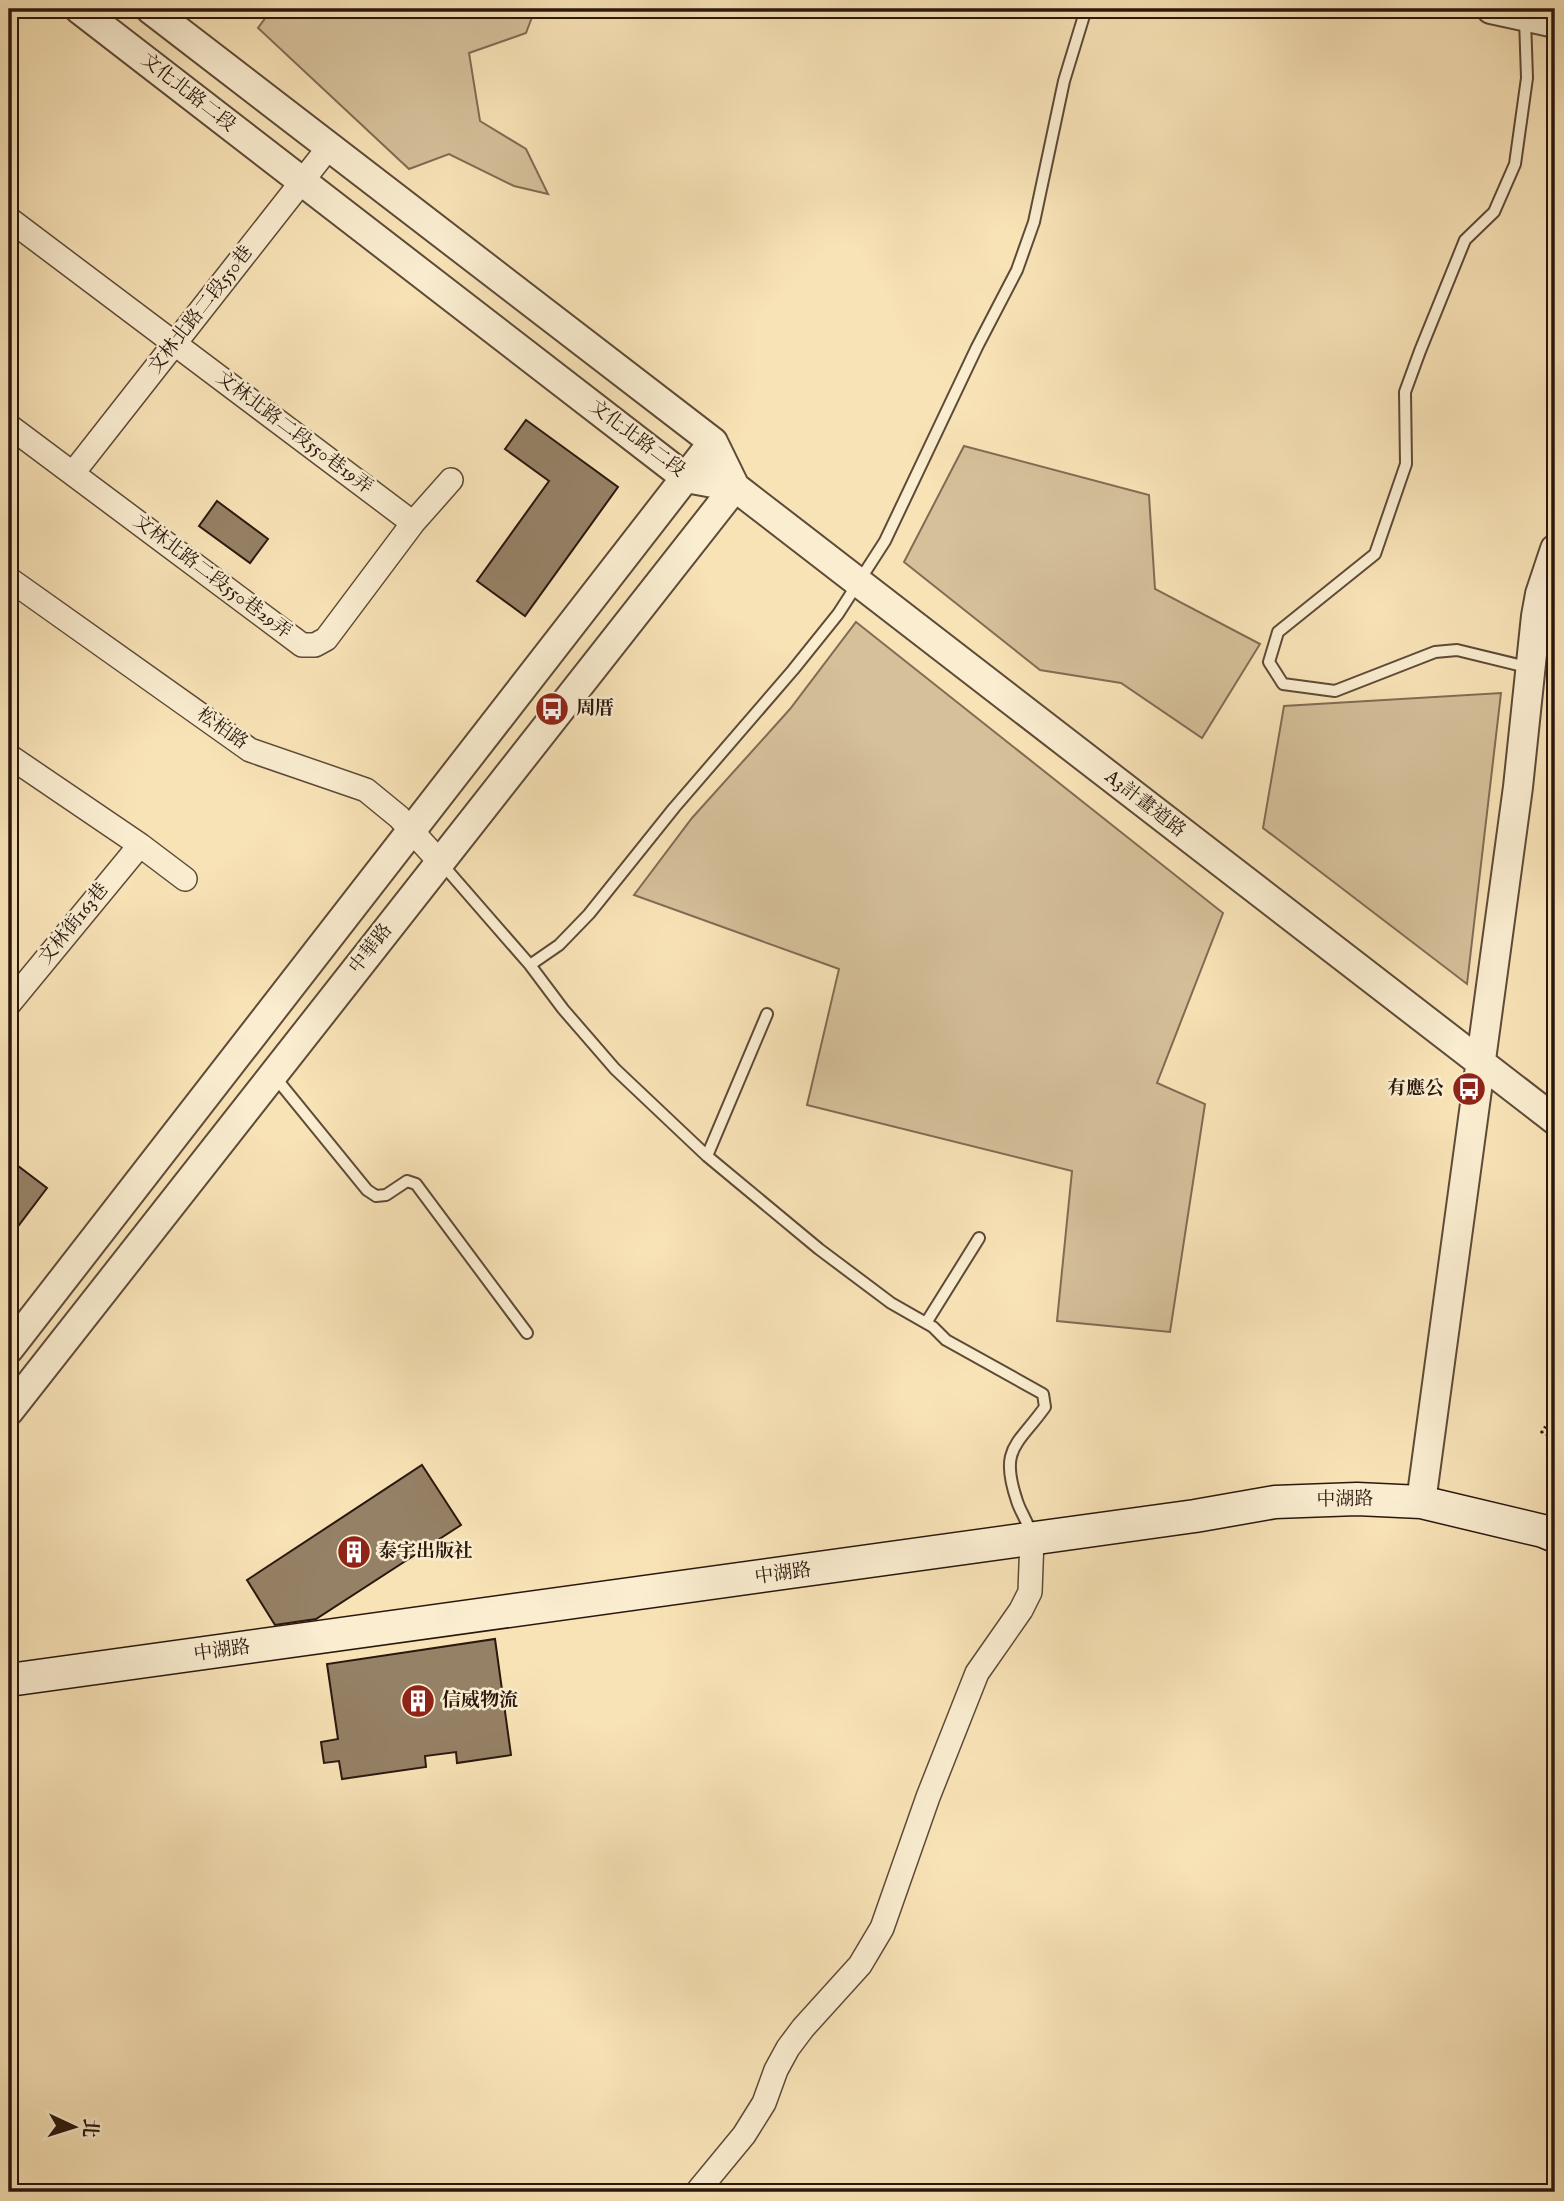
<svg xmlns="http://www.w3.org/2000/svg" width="1564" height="2201" font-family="'IM FELL English','Noto Serif TC',serif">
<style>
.green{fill:#d5c09a;stroke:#806c54;stroke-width:2}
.building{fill:#958166;stroke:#2a170e;stroke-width:2}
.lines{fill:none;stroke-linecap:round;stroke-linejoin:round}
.service-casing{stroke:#5e4a38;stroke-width:14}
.minor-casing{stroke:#5e4a38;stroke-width:26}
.tertiary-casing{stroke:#5e4a38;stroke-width:32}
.secondary-casing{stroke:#2a170e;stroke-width:35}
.path{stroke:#2a170e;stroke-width:3.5;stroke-dasharray:2 3.5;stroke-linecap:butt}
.service{stroke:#faedd0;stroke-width:10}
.minor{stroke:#faedd0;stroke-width:23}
.tertiary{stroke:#faedd0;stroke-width:28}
.secondary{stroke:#faedd0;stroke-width:32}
.labels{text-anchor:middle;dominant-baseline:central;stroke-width:5;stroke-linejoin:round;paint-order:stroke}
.street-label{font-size:19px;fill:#2a170e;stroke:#faedd0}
.poi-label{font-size:19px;font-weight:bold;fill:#2a170e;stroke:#faedd0;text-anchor:start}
</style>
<rect width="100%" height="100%" fill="#f8e3b7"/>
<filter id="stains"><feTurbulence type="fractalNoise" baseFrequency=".00286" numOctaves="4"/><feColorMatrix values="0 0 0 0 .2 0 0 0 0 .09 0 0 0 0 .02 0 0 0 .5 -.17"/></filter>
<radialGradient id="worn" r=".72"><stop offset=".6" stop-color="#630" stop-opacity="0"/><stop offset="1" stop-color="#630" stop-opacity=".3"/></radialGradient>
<!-- green -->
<path class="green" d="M272,9H535L526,33L469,53L480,121L526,149L548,194L514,186L449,154L409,169L258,28Z
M964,446L1149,495L1155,589L1260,644L1202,738L1121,683L1040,670L904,562Z
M856,622L1223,913L1157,1083L1205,1104L1170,1332L1057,1321L1072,1171L807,1105L839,969L634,895L692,818L790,709Z
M1501,693L1467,984L1263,828L1284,706Z"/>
<!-- building -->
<path class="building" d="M526,420L618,487L525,616L477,581L549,481L505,449Z
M217,501L268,539L250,563L199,526Z
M9,1159L47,1188L19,1225L9,1217Z
M422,1465L461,1525L316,1619L275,1625L247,1580Z
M495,1639L511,1755L457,1763L456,1752L425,1756L426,1767L342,1779L339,1761L324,1763L321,1742L338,1739L327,1664Z"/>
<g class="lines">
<!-- service casing -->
<g class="service-casing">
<path id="service" d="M1525,19L1527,78L1515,164L1494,212L1465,240L1420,351L1405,392L1406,464L1375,554L1278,632L1269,662L1283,684L1335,691L1435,652L1457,650L1531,668
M442,864L530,965L559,945L589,914L674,808L793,670L838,614L885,541L977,347L1017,270L1034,222L1064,81L1086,9
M530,965L563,1009L615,1069L707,1156L819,1249L891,1303L933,1327L946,1340L1043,1394L1045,1407C1017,1446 999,1448 1017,1501C1021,1514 1030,1524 1031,1537
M275,1077L367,1190L376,1196L386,1195L407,1181L416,1184L527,1333
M707,1156L767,1014
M926,1323L979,1238"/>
</g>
<!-- minor casing -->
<g class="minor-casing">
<path id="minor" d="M9,219L413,523
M9,426L302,645H315L326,639L413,523L451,480
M73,473L329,147
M9,579L250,750L366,790L399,817L440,862
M9,756L140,845L185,879
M9,1004L140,845
M697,2192L744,2135L764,2103L776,2070L788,2048L803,2028L860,1965L882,1928L928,1797L977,1673L1021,1610L1030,1592L1032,1539"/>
</g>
<!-- tertiary casing -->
<g class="tertiary-casing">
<path id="tertiary" d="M79,9L686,478L735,487L1555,1120
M150,9L713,442L735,487
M1491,9L1555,23
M9,1349L713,442
M9,1411L735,487
M1421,1502L1518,787L1536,616L1540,594L1555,549"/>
</g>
<!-- secondary casing -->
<g class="secondary-casing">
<path id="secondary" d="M9,1680L1195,1516L1275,1502L1357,1499L1421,1502L1543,1531L1555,1536"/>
</g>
<!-- path -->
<path class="path" d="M1555,1413L1542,1432L1555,1438"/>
<!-- service -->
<use href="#service" class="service"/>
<!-- minor -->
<use href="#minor" class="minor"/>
<!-- tertiary -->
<use href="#tertiary" class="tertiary"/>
<!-- secondary -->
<use href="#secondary" class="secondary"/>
</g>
<!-- icons -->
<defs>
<g id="bus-disc" transform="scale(1.75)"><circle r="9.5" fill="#8f2418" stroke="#faedd0"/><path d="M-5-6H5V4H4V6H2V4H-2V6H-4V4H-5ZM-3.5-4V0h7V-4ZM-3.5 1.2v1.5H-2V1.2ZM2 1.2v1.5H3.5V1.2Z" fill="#fff"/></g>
<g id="building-disc" transform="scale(1.75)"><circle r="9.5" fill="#8f2418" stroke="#faedd0"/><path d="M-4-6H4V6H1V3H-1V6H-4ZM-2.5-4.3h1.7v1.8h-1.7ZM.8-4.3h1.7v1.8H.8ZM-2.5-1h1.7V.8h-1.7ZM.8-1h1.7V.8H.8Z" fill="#fff"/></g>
</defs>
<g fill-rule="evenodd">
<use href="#bus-disc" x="552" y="709"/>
<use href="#bus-disc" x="1469" y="1089"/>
<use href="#building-disc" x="354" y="1552"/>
<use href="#building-disc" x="418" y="1701"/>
</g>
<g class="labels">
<!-- street labels -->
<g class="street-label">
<text transform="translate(188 93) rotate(38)">文化北路二段</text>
<text transform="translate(201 310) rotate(-52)">文林北路二段550巷</text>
<text transform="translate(294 433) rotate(37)">文林北路二段550巷19弄</text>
<text transform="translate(637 439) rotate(37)">文化北路二段</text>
<text transform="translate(212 577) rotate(37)">文林北路二段550巷29弄</text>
<text transform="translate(222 729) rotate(35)">松柏路</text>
<text transform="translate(1145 804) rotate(38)">A3計畫道路</text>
<text transform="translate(74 924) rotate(-51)">文林街163巷</text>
<text transform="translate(371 949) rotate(-52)">中華路</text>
<text transform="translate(1345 1500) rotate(-1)">中湖路</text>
<text transform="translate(783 1574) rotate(-8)">中湖路</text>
<text transform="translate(222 1651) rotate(-8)">中湖路</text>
</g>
<!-- poi labels -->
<g class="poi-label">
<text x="576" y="709">周厝</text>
<text x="1444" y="1089" text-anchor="end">有應公</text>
<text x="378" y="1552">泰宇出版社</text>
<text x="442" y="1701">信威物流</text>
</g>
</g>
<!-- margin -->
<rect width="1564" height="2201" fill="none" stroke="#f8e3b7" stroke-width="35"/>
<rect x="10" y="10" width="1543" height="2180" fill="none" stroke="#2a170e" stroke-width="3.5"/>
<rect x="18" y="18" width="1529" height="2166" fill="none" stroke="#2a170e" stroke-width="2"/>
<!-- north arrow -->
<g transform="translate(74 2127) rotate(94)" stroke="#faedd0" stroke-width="5" paint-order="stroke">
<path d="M0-5L12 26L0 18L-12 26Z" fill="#2a170e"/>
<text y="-10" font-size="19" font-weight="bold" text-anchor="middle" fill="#2a170e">北</text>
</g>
<rect width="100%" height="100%" filter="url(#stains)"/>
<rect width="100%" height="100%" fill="url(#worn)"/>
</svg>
